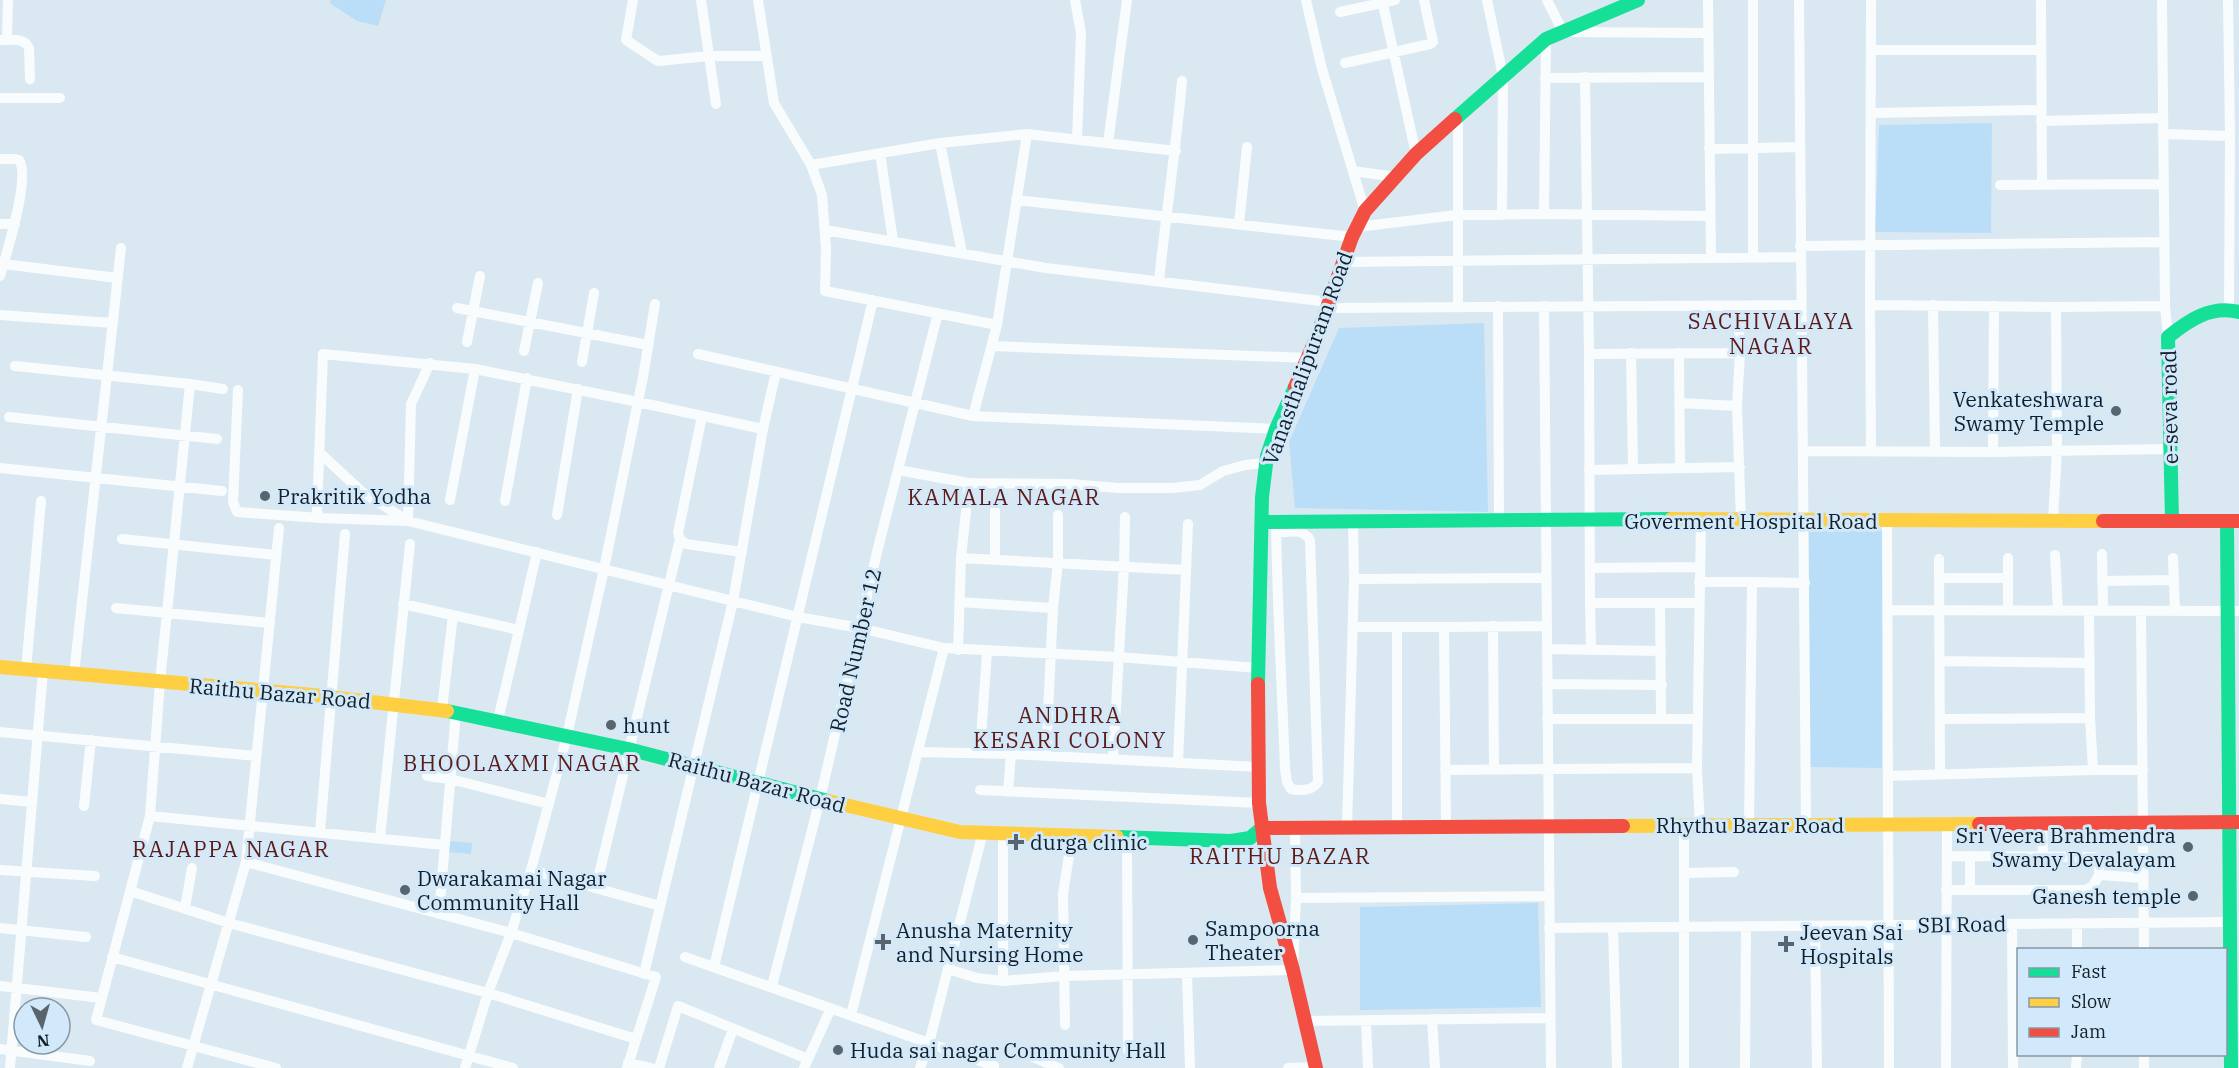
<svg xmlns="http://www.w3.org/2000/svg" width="2239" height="1068" font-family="'IBM Plex Serif',serif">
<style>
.green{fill:#badef8}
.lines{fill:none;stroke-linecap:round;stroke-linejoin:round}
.street{stroke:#f9fcfd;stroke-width:10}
.fast{stroke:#16e098;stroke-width:14}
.slow{stroke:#ffcf43;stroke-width:14}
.jam{stroke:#f24e42;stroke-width:14}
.poi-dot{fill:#59656e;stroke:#d1e9fa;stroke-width:2}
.labels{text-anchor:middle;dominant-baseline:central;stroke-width:6;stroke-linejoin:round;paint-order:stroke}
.street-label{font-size:21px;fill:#141f27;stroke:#d1e9fa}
.poi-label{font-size:21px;fill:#141f27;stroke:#d1e9fa;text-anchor:start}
.neighbourhood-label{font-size:22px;letter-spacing:1.5px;fill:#601c14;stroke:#d1e9fa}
</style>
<rect width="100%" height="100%" fill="#dae8f1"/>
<!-- green -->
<path class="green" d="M330,0H386L378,26L357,21L331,4Z
M1992,123L1991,233L1875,232L1879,125Z
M1484,323L1488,512L1295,508L1289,442L1339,328Z
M1807,531H1884L1882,768L1809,767Z
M448,841L472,843L471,854L447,852Z
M1538,903L1541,1007L1360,1010V907Z"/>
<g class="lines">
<!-- street -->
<path class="street" d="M633,0L626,40L658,61L709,56H767
M701,0L716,104
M758,0L774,103L811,165L822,195L826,248L825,291L997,325
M1075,0L1081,33L1077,139
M1306,0L1322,69L1365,211
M1382,0L1416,154
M1487,0L1503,76L1502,215
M1547,0L1563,32L1708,33
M1708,0L1711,258
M1753,0V258
M1799,0L1806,825
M2041,0L2042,185
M2162,0L2165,306L2168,337
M2228,0L2230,136L2229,309
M1340,12L1395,0
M0,40C11,40 24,37 29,48L30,79
M7,40L8,0
M1871,50H2040
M1345,63L1430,44L1433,42L1424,0
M1585,77L1589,354
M1545,78L1708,77
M0,98H60
M1871,113L2041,110
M2041,121L2163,118
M2163,134L2230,136
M940,143L962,253
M1108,143L1127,0
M1709,149L1799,147
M880,153L893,241
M0,159H15L19,160C31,177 6,255 0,276
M811,165L940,143L1027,134L1176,151
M1353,171L1396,177
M2000,185L2164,184
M1016,200L1352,237
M1544,214L1546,39
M0,224H15
M1239,224L1247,147
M1357,227L1457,215L1544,214L1710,216
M825,230L1046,268L1329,302
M1800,246L2164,242
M1343,262L1800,257
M3,264L118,278
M1159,281C1166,214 1176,148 1182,81
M1870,305L1871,0
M1933,305L1935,451
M1458,306V117
M1498,306L1499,521
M1544,306L1551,1068
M1738,306L1740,353L1737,406L1741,521
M457,308L648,345
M1327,308L1801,305
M0,315L113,323
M467,342L480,276
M992,346L1307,358
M524,351L538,283
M1631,353L1633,469
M1679,353L1680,468
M698,354L973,416L1276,429
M582,362L594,293
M430,363L411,404L408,521L320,518L317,512L323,354L475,369
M15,366L190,384L223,389
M190,384L160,682L150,816L96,1020L276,1068
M238,390L233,502L237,512L320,518
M1679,403L1737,406
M702,416L678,533L680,539L686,544L742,552
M973,416L997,325L1027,134
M9,417L217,439
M1804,451L1993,452L2170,449
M1871,451L1870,305L2056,307
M319,452L362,492L408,521L798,617L860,628L944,648L1118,657L1258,668
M1993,452L1994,306
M0,468L222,491
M898,470L969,483L1071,484L1118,488H1173L1200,485L1223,471L1245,465L1265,463
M1589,470L1740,467
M450,500L475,369L638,402L763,429
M505,501L527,378
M557,515L578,389
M2053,520L2057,451L2056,307L2165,306
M1887,521L1889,1068
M1276,522C1277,604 1282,687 1285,769L1287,782L1291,789C1300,791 1314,791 1318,781L1310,540C1303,528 1289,532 1276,533
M122,539L276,555
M2102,554L2103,611
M2055,555L2058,611
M961,558L1186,570
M2008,558V610
M2173,558L2175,611
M995,559V511
M1939,559L1940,774
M1590,568L1700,567
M1939,578H2008
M1354,579L1546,578
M2102,581L2174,580
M1699,582H1752L1749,825
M1752,582L1805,583
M959,602L1053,608
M1590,603L1591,650
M1660,603H1590L1589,354L1740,353
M403,604L519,630L498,720
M116,608L270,623
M1889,610L2239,611
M2089,611L2090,718L2093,770
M2141,611L2144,950
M1493,626L1494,770
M1353,627H1397V828
M1397,627H1444
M519,630L537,552
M1547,649L1661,651
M958,650L961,558L969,483
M1940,661L2089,663
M26,670L41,501
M74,674L121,248
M1547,684L1662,685
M442,709L453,615
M1661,718L1660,603H1698
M1547,719H1698
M1941,719L2090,718
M0,732L256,756
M919,752L1011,754L1258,767
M980,752L987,652
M1046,756L1053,608L1058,562V515
M1113,759L1124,566L1125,517
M1178,763L1188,524
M1445,770L1697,768
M427,776L450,779L549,804
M1888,776L2093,770H2143
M980,790L1259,803
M1008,792L1011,754
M0,799L32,802
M84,806L91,740
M150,816L444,845
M2042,823L2043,857
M1684,826V1068
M1700,826L1697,768L1701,519
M1446,827L1444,627L1546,626
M1347,828L1354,579L1353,522
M320,832L345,534
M380,838L410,544
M1127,838L1128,1050
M1947,856L2095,857L2099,859V875L2143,878
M1970,856V890
M246,862L511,933L656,977L627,1068
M0,870L95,876
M531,870L660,906
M1684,873L1734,872
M596,887L680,539
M1946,890H2085L2093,886L2099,875
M130,891L229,923L488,993L636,1039
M1296,898L1549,896
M185,908L192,868
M439,914L456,712
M2012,924L2013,1068
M1815,926L1817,1068
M0,928L86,937
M1549,928L2232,922
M1613,928L1617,1068
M2077,950V923
M112,957L513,1068
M685,957L994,1066V1068
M714,967L873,300
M948,969L977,978L1003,981L1064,976L1293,970L1296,898L1295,828
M644,974L733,601L763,429L776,372
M1187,974L1190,1068
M1003,981V834
M0,986L101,998
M772,986L820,799L878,548L938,313
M851,1015L944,648
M1432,1019L1435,1068
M1304,1021L1550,1018
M1366,1021L1368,1068
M1065,1025L1063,894L1072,836
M0,1049L90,1061
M1021,1052L1059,1068
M628,1063L651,1068
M10,1068L43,671
M187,1068L246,862L279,528
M465,1068L488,993L511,933L531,870L567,736L604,569L643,377L655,304
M659,1068L678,1006L808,1059
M719,1068L733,1029
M804,1068L831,1008
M920,1068L929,1043L983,832
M1288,1068L1316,1067
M1745,1068L1746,927
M1946,1068L1947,824
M2076,1068L2077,1054
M2144,1068V1054"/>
<!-- fast -->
<path class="fast" d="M1455,119L1546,39L1638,0
M2172,520L2168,337C2189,320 2211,305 2239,312
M2227,521L2231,1068
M1262,522L1671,519
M1258,684L1262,497L1267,456L1276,429L1295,387
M447,711L628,749L828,801
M1117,837L1231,841L1250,838L1262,828"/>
<!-- slow -->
<path class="slow" d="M1671,519L2103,521
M0,667L313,695L447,711
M828,801L960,832L1117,837
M1623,826L1979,824"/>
<!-- jam -->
<path class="jam" d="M1295,387L1317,336L1352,237L1365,211L1416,154L1455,119
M2103,521H2239
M1258,684L1259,803L1270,888L1293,970L1316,1068
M1979,824L2239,822
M1262,828L1623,826"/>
</g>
<!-- markers -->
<g class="poi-dot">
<circle cx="2116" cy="411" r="6"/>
<circle cx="265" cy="496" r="6"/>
<circle cx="611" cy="725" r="6"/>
<path d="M1013 833h6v6h6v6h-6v6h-6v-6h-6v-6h6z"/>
<circle cx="2188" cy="847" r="6"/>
<circle cx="405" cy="890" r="6"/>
<circle cx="2193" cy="896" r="6"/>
<circle cx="1193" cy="940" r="6"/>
<path d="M880 933h6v6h6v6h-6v6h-6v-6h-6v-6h6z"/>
<path d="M1783 935h6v6h6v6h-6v6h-6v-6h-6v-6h6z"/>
<circle cx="838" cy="1050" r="6"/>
</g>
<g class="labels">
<!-- street labels -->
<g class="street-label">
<text transform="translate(1307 358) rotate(-70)">Vanasthalipuram Road</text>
<text transform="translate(2169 407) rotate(-91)">e-seva road</text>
<text x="1751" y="521">Goverment Hospital Road</text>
<text transform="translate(855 650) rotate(-77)">Road Number 12</text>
<text transform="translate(280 693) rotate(5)">Raithu Bazar Road</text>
<text transform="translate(757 782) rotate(15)">Raithu Bazar Road</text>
<text x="1750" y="825">Rhythu Bazar Road</text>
<text transform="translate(1962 924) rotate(-1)">SBI Road</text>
</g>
<!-- poi labels -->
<g class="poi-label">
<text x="2104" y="399" text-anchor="end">Venkateshwara<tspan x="2104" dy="24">Swamy Temple</tspan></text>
<text x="277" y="496">Prakritik Yodha</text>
<text x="623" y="725">hunt</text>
<text x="2176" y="835" text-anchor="end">Sri Veera Brahmendra<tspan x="2176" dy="24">Swamy Devalayam</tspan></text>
<text x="1030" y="842">durga clinic</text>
<text x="417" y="878">Dwarakamai Nagar<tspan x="417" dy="24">Community Hall</tspan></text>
<text x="2181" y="896" text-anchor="end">Ganesh temple</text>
<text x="1205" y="928">Sampoorna<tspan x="1205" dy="24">Theater</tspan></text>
<text x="896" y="930">Anusha Maternity<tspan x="896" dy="24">and Nursing Home</tspan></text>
<text x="1800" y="932">Jeevan Sai<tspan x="1800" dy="24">Hospitals</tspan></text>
<text x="850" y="1050">Huda sai nagar Community Hall</text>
</g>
<!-- neighbourhood labels -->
<g class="neighbourhood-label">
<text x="1771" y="320">SACHIVALAYA<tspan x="1771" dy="25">NAGAR</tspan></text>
<text x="1004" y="496">KAMALA NAGAR</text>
<text x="1070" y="714">ANDHRA<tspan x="1070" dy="25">KESARI COLONY</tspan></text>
<text x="522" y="762">BHOOLAXMI NAGAR</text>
<text x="231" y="848">RAJAPPA NAGAR</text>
<text x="1280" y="855">RAITHU BAZAR</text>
</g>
</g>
<!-- legend -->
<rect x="2017" y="948" width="210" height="108" fill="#d1e9fa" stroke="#8598a6" stroke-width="1.5"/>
<rect x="2029" y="968" width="30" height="9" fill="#16e098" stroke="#8598a6" stroke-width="1.5"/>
<text x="2071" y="978" font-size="18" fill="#141f27">Fast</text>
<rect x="2029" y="998" width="30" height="9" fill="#ffcf43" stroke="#8598a6" stroke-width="1.5"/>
<text x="2071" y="1008" font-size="18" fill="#141f27">Slow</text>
<rect x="2029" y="1028" width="30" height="9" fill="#f24e42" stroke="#8598a6" stroke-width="1.5"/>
<text x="2071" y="1038" font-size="18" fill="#141f27">Jam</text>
<!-- north arrow -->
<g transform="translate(42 1026) rotate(175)"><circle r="28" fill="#d1e9fa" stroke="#8598a6" stroke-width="1.5"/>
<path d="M0-4.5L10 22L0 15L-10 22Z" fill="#59656e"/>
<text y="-9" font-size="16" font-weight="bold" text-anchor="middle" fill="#141f27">N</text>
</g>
</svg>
